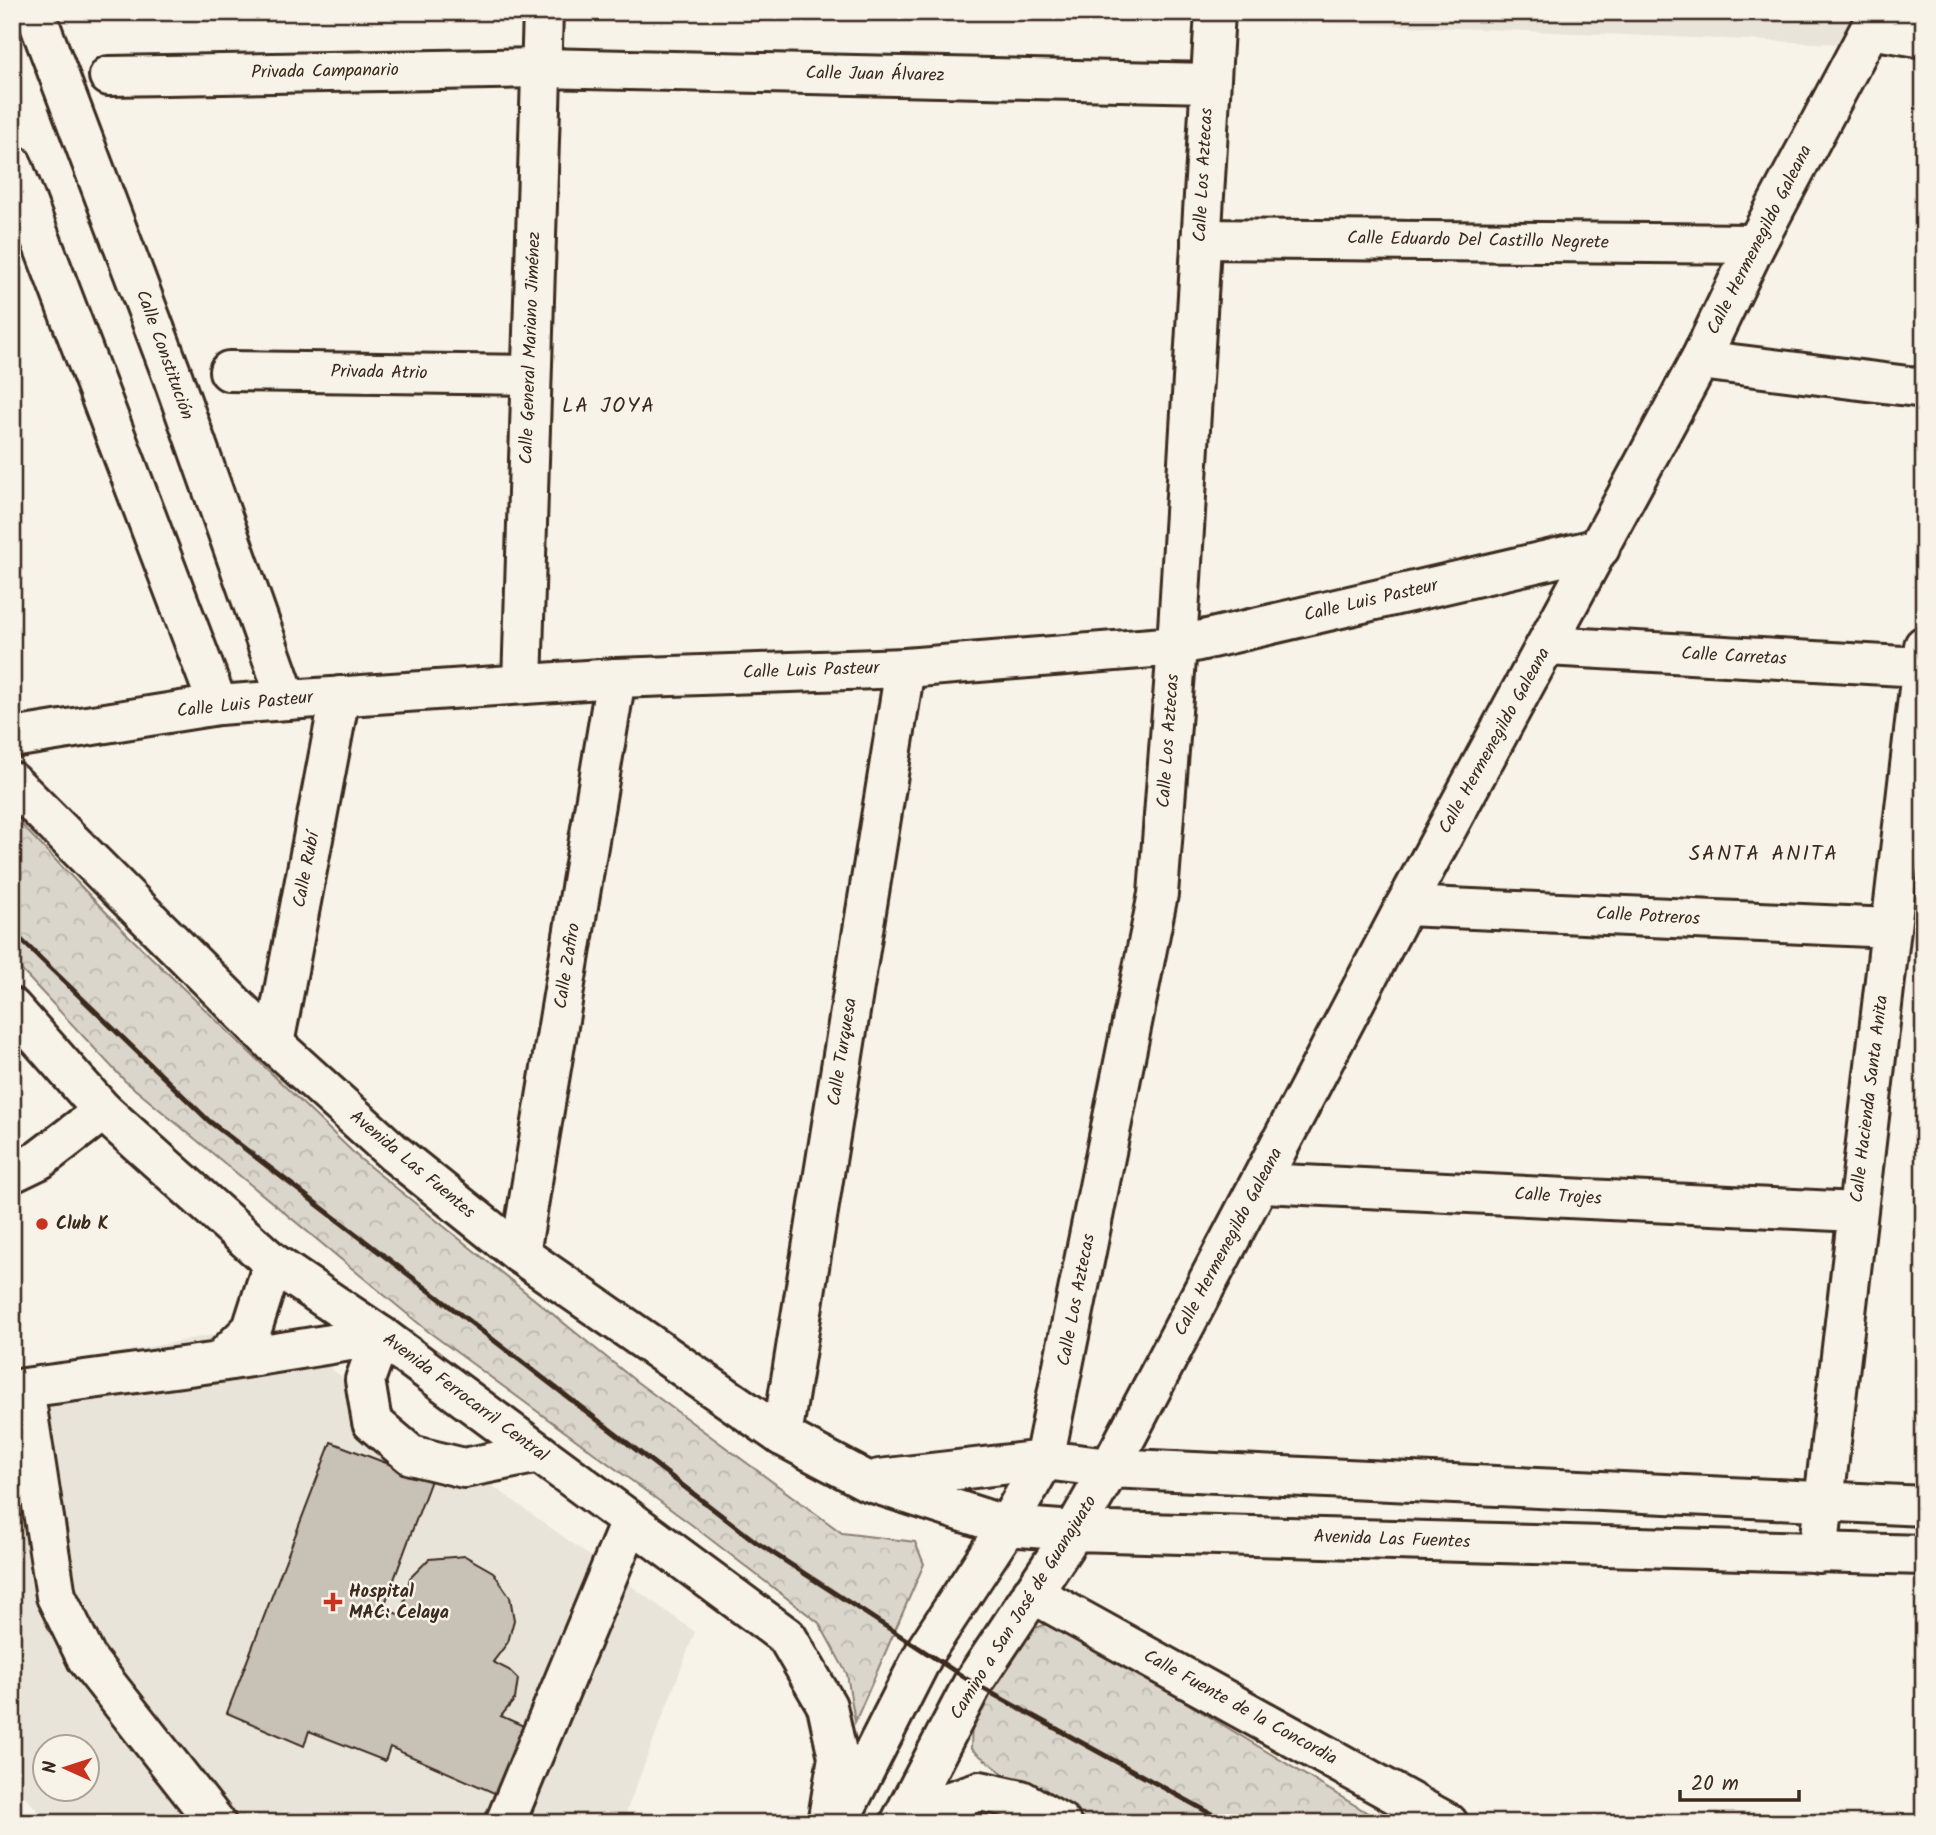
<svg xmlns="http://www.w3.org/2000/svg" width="1936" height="1835" font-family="Kalam,sans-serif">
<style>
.built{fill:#e9e4d9;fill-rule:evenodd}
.park{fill:url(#park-crowns);stroke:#8b8074;stroke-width:2}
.building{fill:#c8c1b6;stroke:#3b2a1e;stroke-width:2}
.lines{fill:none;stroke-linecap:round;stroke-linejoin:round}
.minor-casing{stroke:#3b2a1e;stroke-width:44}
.major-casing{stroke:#3b2a1e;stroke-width:44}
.minor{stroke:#f7f3e8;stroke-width:38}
.major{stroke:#f7f3e8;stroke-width:38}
.rail{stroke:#3b2a1e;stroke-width:5}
.poi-dot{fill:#c8321e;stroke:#f7f3e8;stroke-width:2.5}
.labels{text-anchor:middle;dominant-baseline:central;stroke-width:5;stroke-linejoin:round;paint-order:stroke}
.street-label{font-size:18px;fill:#3b2a1e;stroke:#f7f3e8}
.poi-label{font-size:18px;font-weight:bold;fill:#3b2a1e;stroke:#f7f3e8;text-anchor:start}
.quarter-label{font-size:21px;letter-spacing:2px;fill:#3b2a1e;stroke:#f7f3e8}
</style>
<defs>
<pattern id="park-crowns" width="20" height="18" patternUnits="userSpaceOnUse" patternTransform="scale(1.75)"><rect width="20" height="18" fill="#dbd6cb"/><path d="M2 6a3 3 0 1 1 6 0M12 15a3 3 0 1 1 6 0" fill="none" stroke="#bdb8ae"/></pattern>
</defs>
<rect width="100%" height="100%" fill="#f7f3e8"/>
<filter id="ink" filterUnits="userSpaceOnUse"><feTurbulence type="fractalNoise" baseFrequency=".0143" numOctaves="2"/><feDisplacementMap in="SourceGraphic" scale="14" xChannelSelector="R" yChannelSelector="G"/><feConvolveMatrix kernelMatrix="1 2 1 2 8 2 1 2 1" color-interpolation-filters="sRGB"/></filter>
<g filter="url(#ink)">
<!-- built -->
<path class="built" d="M1260,12H1856L1841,44L1260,20Z
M269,1324L695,1632L622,1823H48L12,1781V1373ZM46,1748H88V1790H46Z"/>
<!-- park -->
<path class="park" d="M12,815L129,936L359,1158L637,1382L842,1533L915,1542L924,1564L855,1722L847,1674L819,1623L692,1525L429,1332L125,1081L12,960Z
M1054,1622L1384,1823H1092L1013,1781L971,1749L972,1718L1031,1629Z"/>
<!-- building -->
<path class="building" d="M331,1442L431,1480L383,1609L401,1615L410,1578L429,1559L465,1556L493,1572L510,1597L514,1620L508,1642L493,1662L509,1670L518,1679L515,1699L501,1716L526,1727L501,1796L390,1747L385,1761L309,1731L304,1746L227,1713Z"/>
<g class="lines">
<!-- minor casing -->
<g class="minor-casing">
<path id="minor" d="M35,12L172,375L287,700
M1870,29L1924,38
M109,76L541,68L1210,83
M12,164L218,705
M1201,239L1756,244
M1700,360L1924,388
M229,371L530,375
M1547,646L1921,667
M1405,906L1891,928
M274,1044L340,696
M12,1173L39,1160L103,1111
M1261,1183L1856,1212
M520,1254L616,678
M219,1362L252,1329L273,1263
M782,1436L905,668
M1818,1553L1924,646
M216,1823L87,1659L56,1596L24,1388L219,1362L381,1336L365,1380L372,1422L411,1455L464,1468L539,1453
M505,1823L630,1522"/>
</g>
<!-- major casing -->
<g class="major-casing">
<path id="major" d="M522,684L543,12
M12,738L218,705L287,700L616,678L905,668L1177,646L1600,548
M12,782L274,1044L394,1153L520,1254L782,1436L867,1481L1007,1526L1074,1531L1924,1555
M12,1008L103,1111L273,1263L381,1336L787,1637L827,1706L838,1757L828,1818
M879,1479L1044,1460L1110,1468L1924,1506
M1032,1593L1448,1823
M838,1823L926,1650L1007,1526L1044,1460L1158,894L1177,646L1215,12
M900,1823L973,1683L1074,1531L1110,1468L1405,906L1700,360L1756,244L1879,12
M911,1823L941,1804L980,1791L1021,1800L1061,1823"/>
</g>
<!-- minor -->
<use href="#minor" class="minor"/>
<!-- major -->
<use href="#major" class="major"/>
<!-- rail -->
<path class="rail" d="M12,931L209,1121L756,1542L973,1683L1228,1823"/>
</g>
</g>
<!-- markers -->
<g class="poi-dot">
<circle cx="42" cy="1224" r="7"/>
<path d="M329.5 1591.5h7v7h7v7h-7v7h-7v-7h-7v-7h7z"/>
</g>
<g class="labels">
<!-- street labels -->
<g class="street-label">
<text transform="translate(325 72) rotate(-1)">Privada Campanario</text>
<text transform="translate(875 75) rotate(1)">Calle Juan Álvarez</text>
<text transform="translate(1204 175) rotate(-87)">Calle Los Aztecas</text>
<text transform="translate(1760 240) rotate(-63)">Calle Hermenegildo Galeana</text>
<text transform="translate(1478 241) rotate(1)">Calle Eduardo Del Castillo Negrete</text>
<text transform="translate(531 348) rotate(-88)">Calle General Mariano Jiménez</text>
<text transform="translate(164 355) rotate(70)">Calle Constitución</text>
<text transform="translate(379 373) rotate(1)">Privada Atrio</text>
<text transform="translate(1371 601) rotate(-13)">Calle Luis Pasteur</text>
<text transform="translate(1734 657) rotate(3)">Calle Carretas</text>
<text transform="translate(811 671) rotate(-2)">Calle Luis Pasteur</text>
<text transform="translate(245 705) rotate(-6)">Calle Luis Pasteur</text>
<text transform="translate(1169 741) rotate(-86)">Calle Los Aztecas</text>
<text transform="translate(1495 741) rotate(-61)">Calle Hermenegildo Galeana</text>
<text transform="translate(307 870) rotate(-79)">Calle Rubí</text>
<text transform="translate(1648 917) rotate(3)">Calle Potreros</text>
<text transform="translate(568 966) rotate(-81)">Calle Zafiro</text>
<text transform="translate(843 1052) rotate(-81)">Calle Turquesa</text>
<text transform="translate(1870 1099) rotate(-83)">Calle Hacienda Santa Anita</text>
<text transform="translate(412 1165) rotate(40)">Avenida Las Fuentes</text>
<text transform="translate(1558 1197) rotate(3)">Calle Trojes</text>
<text transform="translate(1229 1242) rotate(-62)">Calle Hermenegildo Galeana</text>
<text transform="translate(1077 1300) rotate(-79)">Calle Los Aztecas</text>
<text transform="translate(465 1398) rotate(37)">Avenida Ferrocarril Central</text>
<text transform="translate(1392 1540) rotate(2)">Avenida Las Fuentes</text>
<text transform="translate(1024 1608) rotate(-58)">Camino a San José de Guanajuato</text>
<text transform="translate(1240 1708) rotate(29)">Calle Fuente de la Concordia</text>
</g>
<!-- poi labels -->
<g class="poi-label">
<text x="56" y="1224">Club K</text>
<text x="349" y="1592">Hospital<tspan x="349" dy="21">MAC: Celaya</tspan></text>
</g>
<!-- quarter labels -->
<g class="quarter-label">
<text x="609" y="406">LA JOYA</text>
<text x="1764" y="854">SANTA ANITA</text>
</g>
</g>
<!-- margin -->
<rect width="1936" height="1835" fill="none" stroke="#f7f3e8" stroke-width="42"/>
<rect x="21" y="21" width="1894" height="1793" fill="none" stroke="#3b2a1e" stroke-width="2.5" filter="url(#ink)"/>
<!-- north arrow -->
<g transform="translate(66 1768) rotate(273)"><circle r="33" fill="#f7f3e8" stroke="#aca397" stroke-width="2"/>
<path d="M0-5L12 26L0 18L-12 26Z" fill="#c8321e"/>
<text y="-10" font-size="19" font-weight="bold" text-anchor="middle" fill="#3b2a1e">N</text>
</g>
<!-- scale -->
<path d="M1680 1790v10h119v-10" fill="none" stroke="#3b2a1e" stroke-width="3.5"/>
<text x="1691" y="1790" font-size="21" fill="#3b2a1e" stroke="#f7f3e8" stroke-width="5" paint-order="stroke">20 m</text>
</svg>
